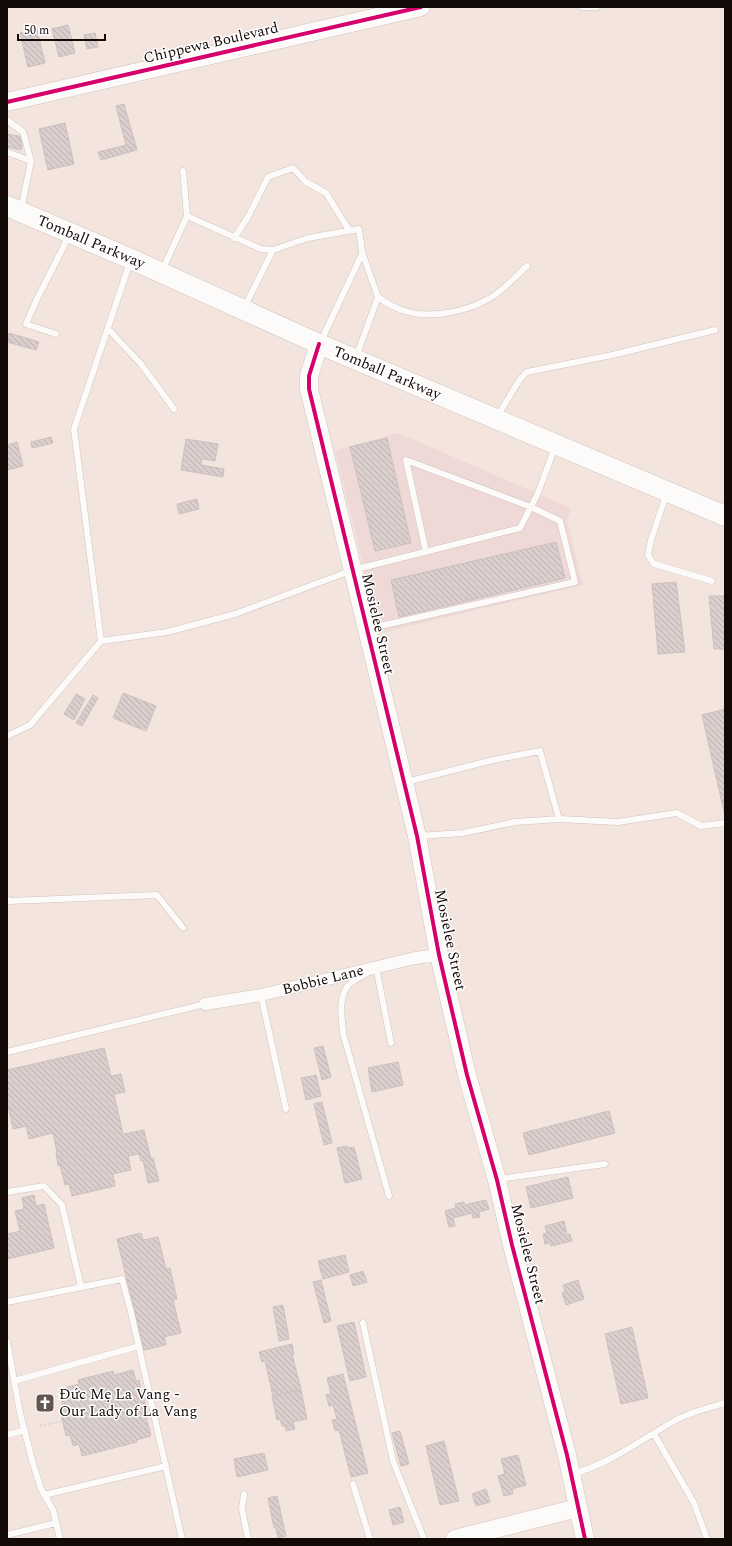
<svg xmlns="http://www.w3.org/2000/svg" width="732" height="1546" font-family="Spectral,serif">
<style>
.commercial{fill:#eed9d7}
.building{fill:url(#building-back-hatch);stroke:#cdc0bf}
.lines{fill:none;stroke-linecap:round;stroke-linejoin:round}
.lane-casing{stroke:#cfc3be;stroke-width:7}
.street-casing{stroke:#cfc3be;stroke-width:13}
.secondary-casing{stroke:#cfc3be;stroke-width:19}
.primary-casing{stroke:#cfc3be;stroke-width:21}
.path{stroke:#d9d5d3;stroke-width:2;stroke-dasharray:2 2;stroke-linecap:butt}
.lane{stroke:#fdfbfa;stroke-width:6}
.street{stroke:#fdfbfa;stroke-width:12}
.secondary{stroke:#fdfbfa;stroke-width:18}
.primary{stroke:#fdfbfa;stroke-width:20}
.cycleway-casing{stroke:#fff;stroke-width:6}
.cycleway{stroke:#d6006c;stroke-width:4}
.labels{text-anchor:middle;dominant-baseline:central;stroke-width:3;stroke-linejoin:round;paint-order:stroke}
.street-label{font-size:15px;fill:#130906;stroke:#fff}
.poi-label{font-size:15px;fill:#130906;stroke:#fff;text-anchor:start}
</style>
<defs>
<pattern id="building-back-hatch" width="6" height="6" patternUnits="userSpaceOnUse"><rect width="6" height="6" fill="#dbcfcd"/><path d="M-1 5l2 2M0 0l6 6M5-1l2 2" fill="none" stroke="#bbb0af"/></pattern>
</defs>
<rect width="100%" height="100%" fill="#f3e5de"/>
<!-- commercial -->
<path class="commercial" d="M398,433L571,508L567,520L583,585L380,633L335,450Z"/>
<!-- building -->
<path class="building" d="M68,25L75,53L59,57L52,29Z
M37,29L45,63L28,67L20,33Z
M95,33L98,47L87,49L84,35Z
M124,104L137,150L101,160L98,152L126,145L116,106Z
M65,123L74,164L48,170L39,129Z
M7,134L24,137L21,150L7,147Z
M9,333L39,342L36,350L7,342Z
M51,437L53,443L32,448L31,442Z
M387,438L411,543L375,551L350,447Z
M186,439L218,444L215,461L202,459L201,465L224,469L223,477L181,470Z
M17,442L23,466L7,470V445Z
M197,499L199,509L179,514L177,504Z
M556,542L565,578L399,617L391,580Z
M676,582L685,652L658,654L652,584Z
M709,596H725V649H714Z
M123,693L156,706L146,731L113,718Z
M76,694L85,699L74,720L64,714Z
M93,695L98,698L82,726L76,723Z
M725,709V816L702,715Z
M323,1046L331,1077L322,1080L314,1048Z
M104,1048L111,1076L121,1074L125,1092L114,1094L123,1134L144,1130L151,1159L153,1158L159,1181L148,1183L143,1160L141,1161L139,1154L128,1156L131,1170L113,1174L115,1186L72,1196L69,1184L65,1185L60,1165L58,1166L56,1152H57L53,1133L29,1139L26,1126L13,1129L7,1100V1070Z
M398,1062L403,1085L372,1092L368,1068Z
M316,1075L321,1096L306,1100L301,1078Z
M322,1102L332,1143L324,1145L314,1104Z
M609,1111L615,1133L529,1155L523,1133Z
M347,1146V1148L354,1147L362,1179L345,1183L337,1148Z
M568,1177L573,1198L531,1208L526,1187Z
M34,1195L36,1206L44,1204L54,1248L7,1259V1234L20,1231L15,1211L24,1209L22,1198Z
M486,1200L489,1209L479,1212L480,1217L473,1218L472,1213L453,1218L455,1226L449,1227L445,1211L456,1208L455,1204L464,1202V1205Z
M564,1221L567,1235L570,1234L572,1241L551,1246L550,1243L545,1244L543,1234L547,1233L545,1226Z
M141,1233L143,1240L158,1237L166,1269L170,1268L177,1299L173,1300L181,1333L164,1337L166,1345L144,1350L117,1239Z
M345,1255L349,1272L323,1279L318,1261Z
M363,1271L367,1282L353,1286L350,1275Z
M321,1280L331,1321L324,1323L313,1282Z
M578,1280L584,1299L566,1305L562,1293L565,1292L563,1285Z
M283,1305L289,1339L279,1341L273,1307Z
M354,1322L366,1377L350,1381L337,1326Z
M632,1327L648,1398L621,1404L605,1334Z
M292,1344L294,1354H292L301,1389L273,1396L265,1361L262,1362L259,1352Z
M133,1370L136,1381L139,1380L149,1418H146L151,1436L136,1440L137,1442L82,1456L79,1444L73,1446L70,1435L66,1436L61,1413H64L61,1400L70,1398L67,1387L79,1384L78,1380L113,1371L114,1375Z
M343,1374L368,1473L351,1477L339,1430L335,1431L332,1420L337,1419L333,1405L329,1406L326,1395L331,1394L327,1378Z
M301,1390L307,1419L293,1422L295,1429L286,1431L285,1426H282L280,1419L277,1420L272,1396Z
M400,1431L409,1464L401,1466L392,1433Z
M444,1441L459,1501L440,1505L426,1446Z
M264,1453L268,1470L237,1477L234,1459Z
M518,1455L526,1485L512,1489L513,1494L504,1496L498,1476L505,1474L501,1459Z
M486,1489L490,1502L476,1506L472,1494Z
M277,1496L286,1536L278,1538L276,1527L274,1528L268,1498Z
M400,1507L404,1522L393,1525L389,1510Z"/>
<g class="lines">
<!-- lane casing -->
<g class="lane-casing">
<path id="lane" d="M582,7H597
M7,120L23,132L31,161
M7,152L31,161L21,210
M183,171L187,216
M234,238L248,217L268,177L293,168L306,182L326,193L349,230
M162,271L187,216L261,249L273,250L308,238L359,229L362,252L378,297L356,357
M378,297C385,302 393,307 402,310C429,320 466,312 490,298C504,290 516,276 527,266
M244,308L273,250
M108,329L141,364L174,409
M56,334L26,324L37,299L69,236
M321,341L362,254
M497,417L520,379L527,372L612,355L715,330
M666,495L651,540L648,555L654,564L712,581
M368,626H380L575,582L560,521L531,507L406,460L426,552
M101,641L167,632L235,614L353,570L520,528L538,493L555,447
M7,736L30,725L101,641L74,429L130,262
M406,782L493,760L540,751L559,819
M418,836L463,833L515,822L559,819L618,822L677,813L701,826L725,823
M7,899L9,901L157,895L183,928
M375,968L376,967L391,1043
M367,973C361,977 350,982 347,987C338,1000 342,1019 343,1033L389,1196
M261,995L286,1109
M7,1052L205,1004
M499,1179L605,1164
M7,1192L44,1186L62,1205L81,1287
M7,1302L122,1279L131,1312L182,1539
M363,1323L393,1461L424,1539
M7,1341L20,1413L32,1460L41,1489L53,1510L60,1539
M14,1381L139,1346
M654,1434L694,1503L707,1539
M7,1435L25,1430
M573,1474C611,1463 642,1439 676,1420C691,1412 708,1408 725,1403
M353,1484L370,1539
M244,1494L242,1509L248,1539
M44,1495L166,1466
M7,1535L56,1523"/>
</g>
<!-- street casing -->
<g class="street-casing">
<path id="street" d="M205,1004L261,995L415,958L439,955"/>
</g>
<!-- secondary casing -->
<g class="secondary-casing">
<path id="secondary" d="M7,102L421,7
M319,344L309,376V389L417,836L439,955L467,1075L497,1180L512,1245L567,1455L585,1539
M455,1539L578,1508"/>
</g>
<!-- primary casing -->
<g class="primary-casing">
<path id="primary" d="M7,206L131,259L319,344L725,516"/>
</g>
<!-- path -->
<path class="path" d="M40,1426L62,1421"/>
<!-- lane -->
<use href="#lane" class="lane"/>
<!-- street -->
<use href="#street" class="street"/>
<!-- secondary -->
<use href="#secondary" class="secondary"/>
<!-- primary -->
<use href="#primary" class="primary"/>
<!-- cycleway casing -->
<g class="cycleway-casing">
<path id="cycleway" d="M7,102L421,7
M319,344L309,376V389L417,836L439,955L467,1075L497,1180L512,1245L567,1455L585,1539"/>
</g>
<!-- cycleway -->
<use href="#cycleway" class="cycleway"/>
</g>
<!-- icons -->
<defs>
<g id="church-square" transform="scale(1)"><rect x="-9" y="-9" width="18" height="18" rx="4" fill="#615652" stroke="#fff"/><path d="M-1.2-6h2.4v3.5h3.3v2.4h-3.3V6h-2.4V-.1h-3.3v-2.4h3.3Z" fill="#fff"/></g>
</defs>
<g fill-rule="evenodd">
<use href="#church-square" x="45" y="1403"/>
</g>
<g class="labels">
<!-- street labels -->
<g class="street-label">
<text transform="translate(211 43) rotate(-13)">Chippewa Boulevard</text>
<text transform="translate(91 242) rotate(23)">Tomball Parkway</text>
<text transform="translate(387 373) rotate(23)">Tomball Parkway</text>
<text transform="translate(378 624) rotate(77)">Mosielee Street</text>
<text transform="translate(450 940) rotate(78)">Mosielee Street</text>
<text transform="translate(323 980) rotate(-14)">Bobbie Lane</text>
<text transform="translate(528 1254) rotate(76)">Mosielee Street</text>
</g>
<!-- poi labels -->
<g class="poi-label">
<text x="59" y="1394">Đức Mẹ La Vang -<tspan x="59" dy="17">Our Lady of La Vang</tspan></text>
</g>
</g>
<!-- border -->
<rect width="732" height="1546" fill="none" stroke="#130906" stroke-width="16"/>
<!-- scale -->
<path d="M18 34v6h87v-6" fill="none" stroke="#130906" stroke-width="2"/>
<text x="24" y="34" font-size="12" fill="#130906" stroke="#ffffff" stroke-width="3" paint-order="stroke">50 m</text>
</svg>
